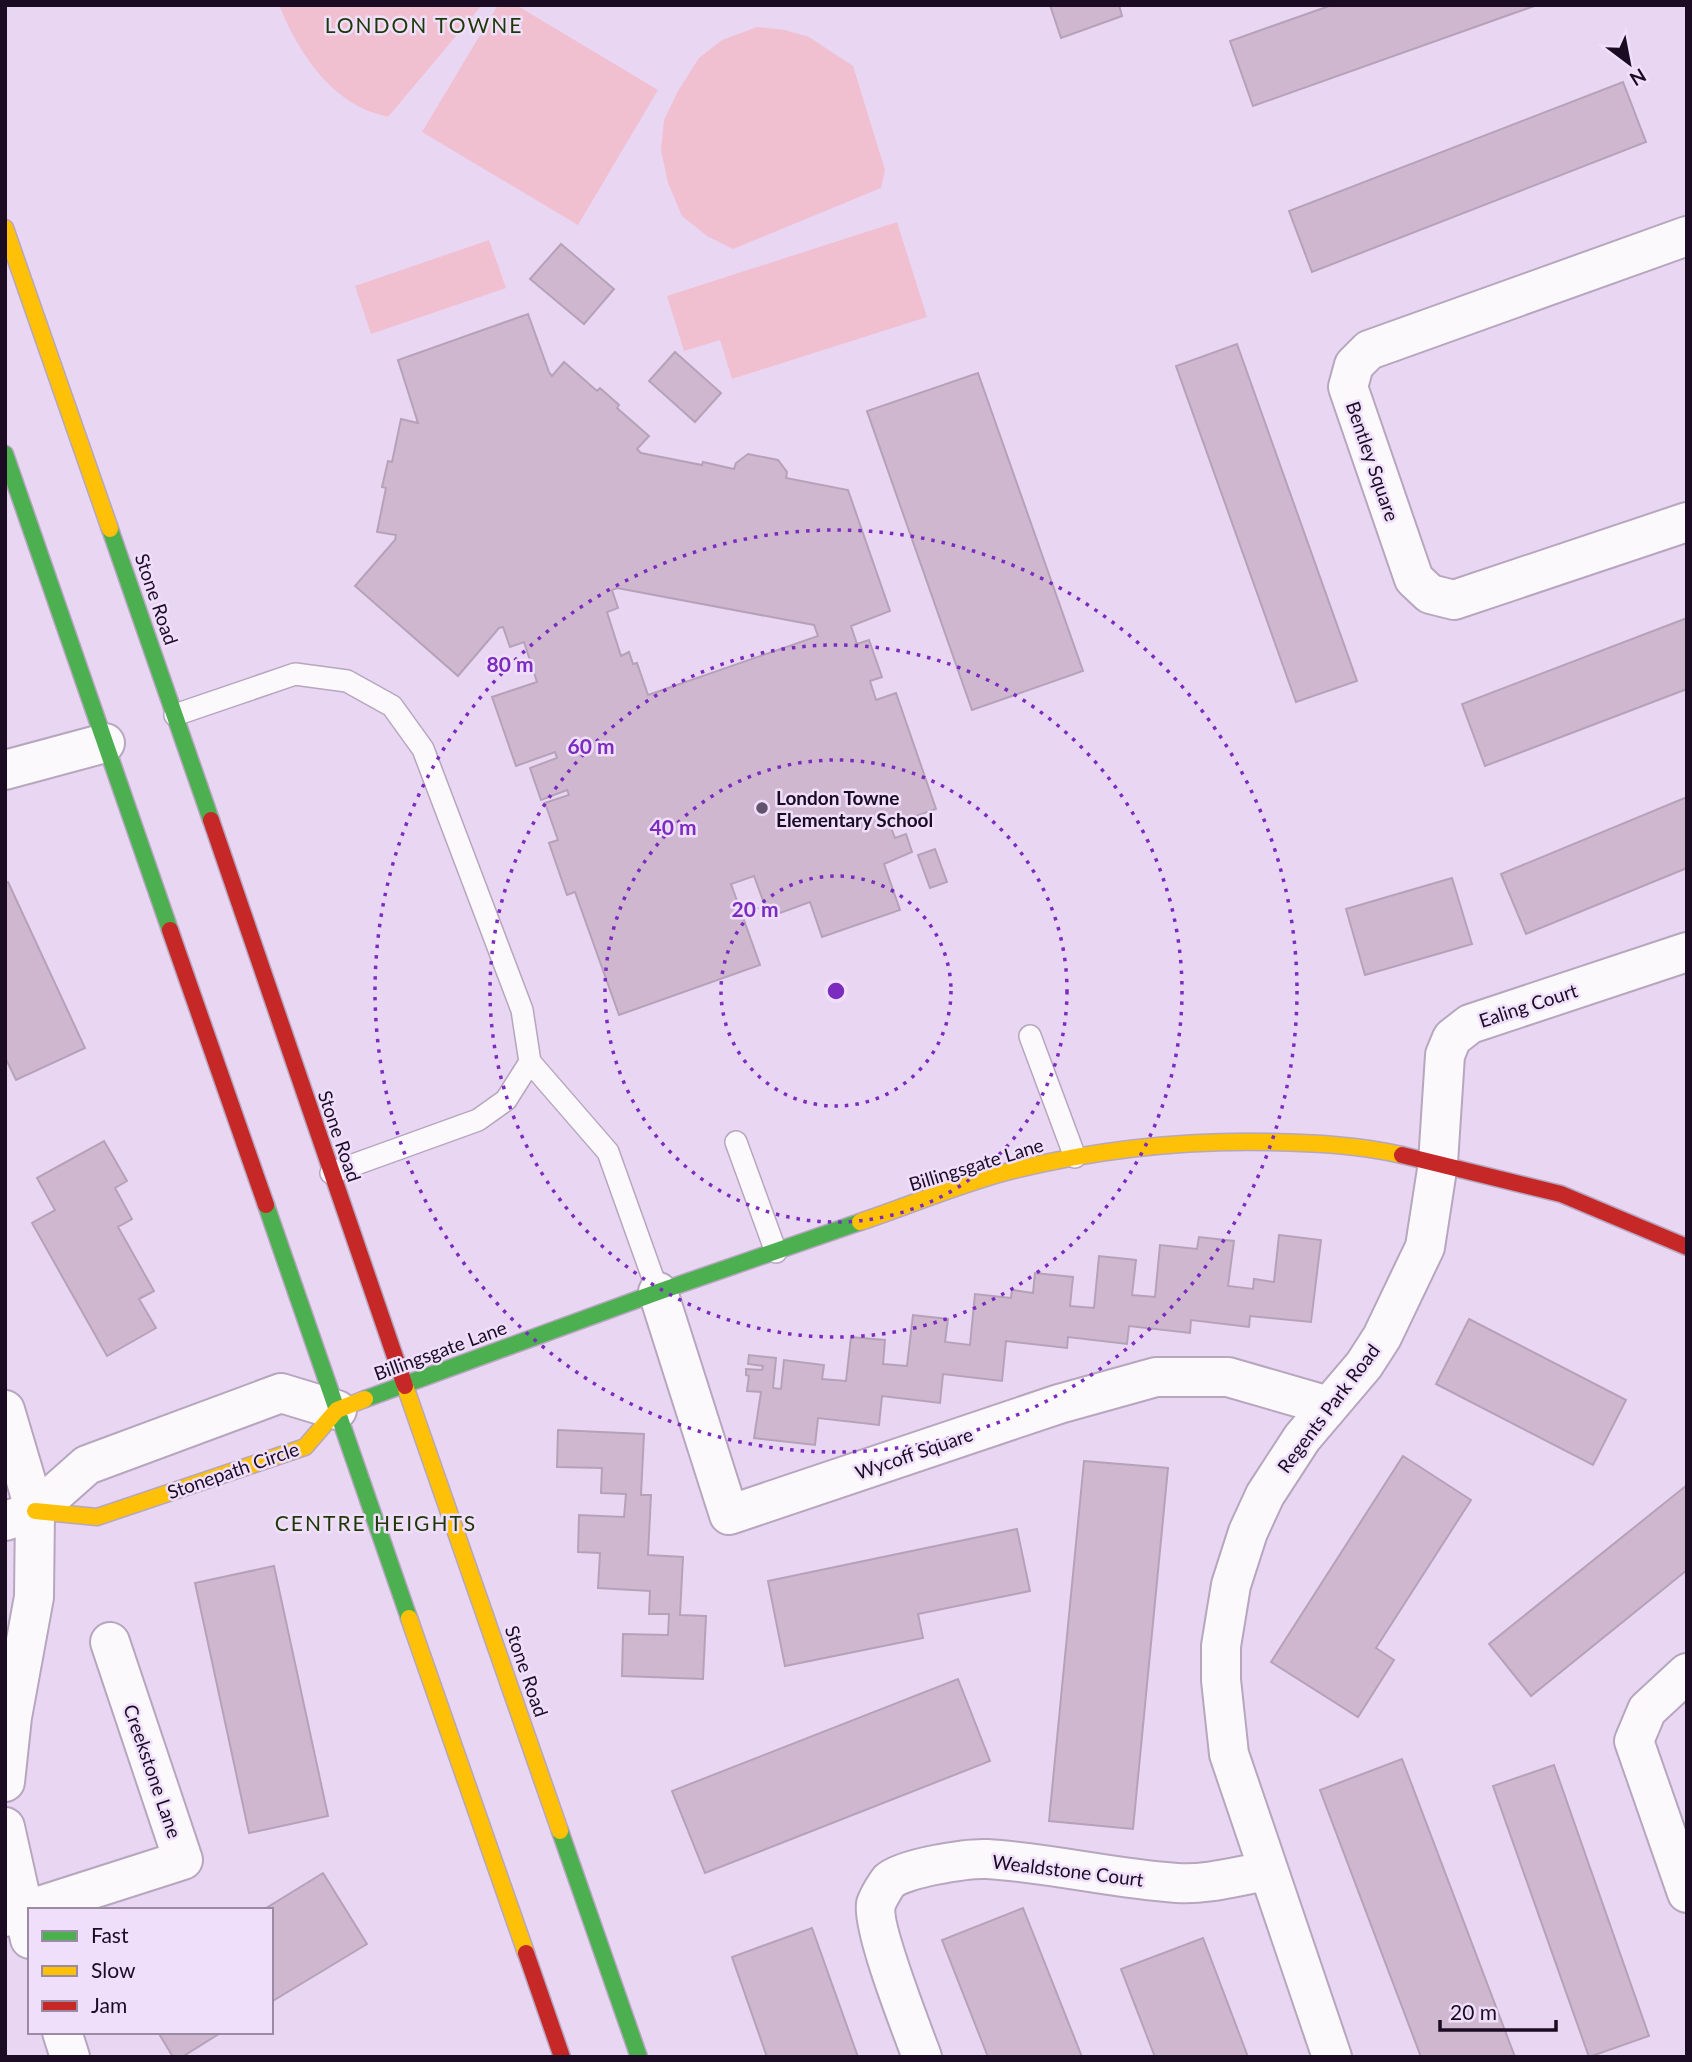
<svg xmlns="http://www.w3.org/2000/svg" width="1692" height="2062" font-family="Lato,sans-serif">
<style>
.green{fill:#f0c0d0}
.building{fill:#cfb7d0;stroke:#b6a2b8;stroke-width:2;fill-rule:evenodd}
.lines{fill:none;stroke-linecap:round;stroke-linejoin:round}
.lane-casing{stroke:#b6a6be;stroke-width:24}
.street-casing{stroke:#b6a6be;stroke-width:42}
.fast-casing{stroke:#b6a6be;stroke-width:19}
.slow-casing{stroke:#b6a6be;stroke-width:19}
.jam-casing{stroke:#b6a6be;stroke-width:19}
.lane{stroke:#fcf9fd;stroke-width:21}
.street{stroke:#fcf9fd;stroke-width:38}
.fast{stroke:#4caf50;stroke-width:16}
.slow{stroke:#ffc107;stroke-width:16}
.jam{stroke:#c62828;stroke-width:16}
.ring{fill:none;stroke:#7b2cbf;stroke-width:3.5;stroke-dasharray:3.5 7}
.poi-dot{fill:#63526c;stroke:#f0dffa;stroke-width:2.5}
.labels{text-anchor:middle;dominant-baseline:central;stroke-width:5;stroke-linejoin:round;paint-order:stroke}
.street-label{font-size:19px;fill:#1b0b23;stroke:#f0dffa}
.poi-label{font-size:19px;font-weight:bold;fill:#1b0b23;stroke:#f0dffa;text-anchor:start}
.neighbourhood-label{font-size:21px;letter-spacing:2px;fill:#1e3807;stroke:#f0dffa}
.centre{fill:#7b2cbf;stroke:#f0dffa;stroke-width:3.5}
.ring-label{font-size:21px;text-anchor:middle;font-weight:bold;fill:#7b2cbf;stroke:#f0dffa;stroke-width:5;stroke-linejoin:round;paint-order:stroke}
</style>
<rect width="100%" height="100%" fill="#e9d6f3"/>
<!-- green -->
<path class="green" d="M279,5H482L388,117C378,114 366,111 356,105C319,84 295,44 279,5Z
M498,5H516L658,90L578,225L422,132Z
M757,27L785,30L809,37L853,66L885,170L881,188L733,249L707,236L682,216L668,183L661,150L664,120L678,91L699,58L722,40Z
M897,222L927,317L732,379L720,340L684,351L667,296Z
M489,240L506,288L371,334L355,286Z"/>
<!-- building -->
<path class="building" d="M1050,5H1119L1122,16L1061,38Z
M1332,5H1537L1253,106L1230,41Z
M1623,82L1646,142L1312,272L1289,211Z
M561,244L614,289L584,324L530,279Z
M528,314L549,372L552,376L564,362L597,391L600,388L609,396L619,405L617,408L649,436L637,449L641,453L702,465L703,462L734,469L736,463L748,454L778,460L787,472L786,478L848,490L890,611L851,626L857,644L869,640L882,677L870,681L876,700L896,693L936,809L890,825L895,838L906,834L912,852L884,864L900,910L822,937L810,902L769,917L754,876L731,884L760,965L619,1015L575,892L567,895L549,843L558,840L545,803L569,795L567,790L541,800L530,768L557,758L555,752L516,766L492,697L537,682L524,642L510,647L503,627L499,628L458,676L355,586L395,540L396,535L377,532L386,488L382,487L388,461L392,462L401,419L418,423L398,360ZM617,588L814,625L818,636L648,695L637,663L633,664L629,652L621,656L607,612L618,608L612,590Z
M1237,344L1357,681L1296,702L1176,366Z
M675,352L721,393L695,422L649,381Z
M978,373L1083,671L972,710L867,411Z
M1687,618V689L1485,766L1462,704Z
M1687,797V868L1526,934L1501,874Z
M935,849L947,882L930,888L918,855Z
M1452,878L1472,944L1365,975L1346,909Z
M8,882L85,1048L16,1080L5,1057V883Z
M104,1141L127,1181L115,1188L132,1219L118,1227L154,1291L139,1299L156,1328L107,1356L32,1223L55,1210L37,1178Z
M1279,1235L1321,1240L1311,1322L1250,1316L1249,1327L1191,1320L1190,1333L1129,1326L1127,1344L1068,1337L1067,1348L1006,1341L1002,1381L943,1374L940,1403L882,1396L879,1425L818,1418L815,1445L754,1438L761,1392L747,1391L749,1376L746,1375V1369L762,1370L763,1366L748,1364L749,1355L776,1358L773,1388L781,1389L784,1360L824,1365L822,1379L846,1381L851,1337L885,1340L883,1364L907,1366L913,1315L948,1319L945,1342L970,1345L975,1294L1011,1298L1012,1290L1033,1293L1035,1273L1073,1277L1070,1306L1094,1308L1099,1256L1136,1260L1132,1295L1155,1297L1160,1245L1197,1249L1199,1237L1234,1241L1228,1286L1253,1289L1254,1279L1274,1282Z
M1469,1319L1626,1400L1593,1465L1436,1384Z
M558,1430L644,1434L641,1495H651L648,1555L683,1557L680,1615L706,1616L703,1679L622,1676L623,1634L668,1635L669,1614H649L650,1591L598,1588L600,1553L578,1552L579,1515L624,1517L626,1494L601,1493L602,1468L557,1467Z
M1403,1456L1471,1500L1376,1648L1394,1660L1358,1717L1271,1662Z
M1084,1461L1168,1468L1133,1829L1049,1821Z
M1687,1485V1570L1531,1696L1489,1644Z
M1017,1529L1030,1591L918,1614L923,1638L785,1666L768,1581Z
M274,1566L328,1816L249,1833L195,1583Z
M958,1679L990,1761L705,1873L672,1791Z
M1402,1759L1515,2057H1421L1320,1790Z
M1554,1765L1649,2036L1589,2057L1493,1786Z
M323,1873L367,1944L271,2002V1910H263Z
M1023,1908L1082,2057H988L942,1940Z
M812,1928L858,2057H767L732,1957Z
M1203,1938L1248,2057H1155L1121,1969Z
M158,2032H222L182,2057H173Z"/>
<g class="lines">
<!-- lane casing -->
<g class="lane-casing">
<path id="lane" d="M175,715L295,674L347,681L392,706L423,749L522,1010L530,1062L608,1152L658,1292
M1030,1036L1075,1157
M736,1142L776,1252
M331,1173L478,1120L506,1100L530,1062"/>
</g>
<!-- street casing -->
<g class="street-casing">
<path id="street" d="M1687,236L1369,350L1354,365L1348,387L1414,579L1430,594L1454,600L1687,522
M5,770L105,743
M658,1292L729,1515L1059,1404L1156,1377H1228L1318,1403L1326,1410
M5,1410L35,1511L34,1597L12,1717L5,1782
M5,1521L35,1511L87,1465L281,1393L337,1410
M1687,1673L1647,1710L1634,1741L1687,1893
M5,1827L30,1939
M5,1917L183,1860L110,1642
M62,2032L70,2057
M922,2057C912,2030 871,1926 876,1904C878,1898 885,1886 889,1881C903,1868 968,1858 987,1859C1051,1863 1114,1879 1177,1883C1207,1885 1237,1876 1267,1871
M1332,2057L1229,1754L1221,1680V1646L1231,1585L1248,1532L1265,1495L1302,1438L1364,1365L1382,1337L1425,1247L1438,1163L1445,1055L1452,1038L1470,1024L1687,952"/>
</g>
<!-- fast casing -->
<g class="fast-casing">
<path id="fast" d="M5,454L170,930
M110,529L211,820
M266,1205L409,1618
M365,1399L658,1292L860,1222
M560,1831L639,2057"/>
</g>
<!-- slow casing -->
<g class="slow-casing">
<path id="slow" d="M5,228L110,529
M860,1222C908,1206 957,1185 1006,1172C1093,1150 1180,1140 1270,1142C1315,1143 1358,1145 1402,1155
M405,1386L560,1831
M35,1511L97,1517L305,1447L337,1410L365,1399
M409,1618L526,1953"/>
</g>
<!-- jam casing -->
<g class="jam-casing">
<path id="jam" d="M211,820L405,1386
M170,930L266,1205
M1402,1155L1561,1194L1687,1247
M526,1953L562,2057"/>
</g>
<!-- lane -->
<use href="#lane" class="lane"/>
<!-- street -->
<use href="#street" class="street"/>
<!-- fast -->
<use href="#fast" class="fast"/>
<!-- slow -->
<use href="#slow" class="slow"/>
<!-- jam -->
<use href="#jam" class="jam"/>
</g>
<!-- distance rings -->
<g class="ring">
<circle cx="836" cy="991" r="115"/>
<circle cx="836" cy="991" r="231"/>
<circle cx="836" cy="991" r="346"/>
<circle cx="836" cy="991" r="461"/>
</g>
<!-- markers -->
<circle class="poi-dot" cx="762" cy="808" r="7"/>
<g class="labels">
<!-- street labels -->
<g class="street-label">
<text transform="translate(1373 461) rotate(71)">Bentley Square</text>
<text transform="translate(157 599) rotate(71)">Stone Road</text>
<text transform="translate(1528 1005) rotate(-18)">Ealing Court</text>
<text transform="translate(340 1136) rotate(71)">Stone Road</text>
<text transform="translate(976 1164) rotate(-17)">Billingsgate Lane</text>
<text transform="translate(440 1350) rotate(-20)">Billingsgate Lane</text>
<text transform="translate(1328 1408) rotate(-53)">Regents Park Road</text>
<text transform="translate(914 1453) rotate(-19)">Wycoff Square</text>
<text transform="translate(233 1470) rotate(-19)">Stonepath Circle</text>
<text transform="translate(527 1671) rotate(71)">Stone Road</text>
<text transform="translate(153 1771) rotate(71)">Creekstone Lane</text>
<text transform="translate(1068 1870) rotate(7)">Wealdstone Court</text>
</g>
<!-- poi labels -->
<g class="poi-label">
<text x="776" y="797">London Towne<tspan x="776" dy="22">Elementary School</tspan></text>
</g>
<!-- neighbourhood labels -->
<g class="neighbourhood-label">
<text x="424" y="24">LONDON TOWNE</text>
<text x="376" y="1522">CENTRE HEIGHTS</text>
</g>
</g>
<circle cx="836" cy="991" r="10" class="centre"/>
<g class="ring-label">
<text x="510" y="672">80 m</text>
<text x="591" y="754">60 m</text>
<text x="673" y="835">40 m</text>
<text x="755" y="917">20 m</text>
</g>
<!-- border -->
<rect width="1692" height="2062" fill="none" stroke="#1b0b23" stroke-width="14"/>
<!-- legend -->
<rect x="28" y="1908" width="245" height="126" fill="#f0dffa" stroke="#9b8aa4" stroke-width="2"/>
<rect x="42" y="1931" width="35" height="10" fill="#4caf50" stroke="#9b8aa4" stroke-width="2"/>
<text x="91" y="1943" font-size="21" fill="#1b0b23">Fast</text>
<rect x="42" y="1966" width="35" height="10" fill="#ffc107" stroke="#9b8aa4" stroke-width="2"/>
<text x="91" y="1978" font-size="21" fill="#1b0b23">Slow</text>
<rect x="42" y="2001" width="35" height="10" fill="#c62828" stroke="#9b8aa4" stroke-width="2"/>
<text x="91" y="2013" font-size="21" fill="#1b0b23">Jam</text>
<!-- north arrow -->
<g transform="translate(1629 63) rotate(148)" stroke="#f0dffa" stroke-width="5" paint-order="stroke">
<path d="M0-5L12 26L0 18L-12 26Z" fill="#1b0b23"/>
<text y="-10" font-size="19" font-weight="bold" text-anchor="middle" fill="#1b0b23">N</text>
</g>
<!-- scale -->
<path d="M1440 2020v10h116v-10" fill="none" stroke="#1b0b23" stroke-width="3.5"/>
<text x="1450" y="2020" font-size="21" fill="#1b0b23" stroke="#f0dffa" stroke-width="5" paint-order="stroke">20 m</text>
</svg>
